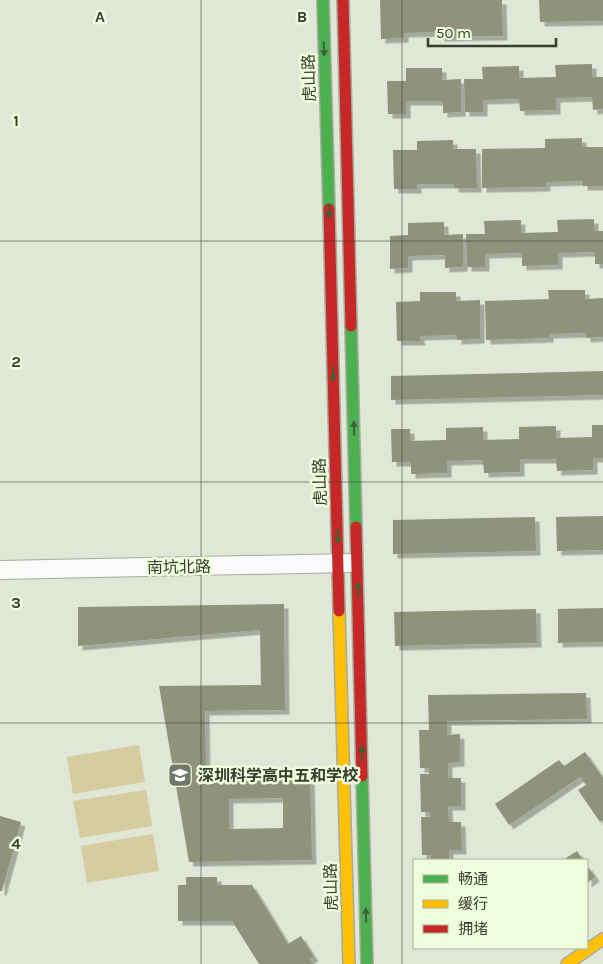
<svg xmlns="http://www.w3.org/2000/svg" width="603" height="964" font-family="Karla,'Noto Sans SC',sans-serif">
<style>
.green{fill:#d7cba0}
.building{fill:#90927b;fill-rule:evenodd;filter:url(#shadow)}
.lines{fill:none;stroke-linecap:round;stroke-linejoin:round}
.street-casing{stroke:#a5ab9d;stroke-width:20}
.fast-casing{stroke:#a5ab9d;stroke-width:14}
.slow-casing{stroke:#a5ab9d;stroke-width:14}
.jam-casing{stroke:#a5ab9d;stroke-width:14}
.street{stroke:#fafbf9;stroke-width:18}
.fast{stroke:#4caf50;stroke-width:11}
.slow{stroke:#ffc107;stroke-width:11}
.jam{stroke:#c62828;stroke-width:11}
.oneway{fill:#3e5f3a}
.grid{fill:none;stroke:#383d30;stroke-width:1;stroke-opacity:0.55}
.labels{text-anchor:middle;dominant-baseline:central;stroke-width:5;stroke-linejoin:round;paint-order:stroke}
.street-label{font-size:16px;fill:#383d30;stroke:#eefddb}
.poi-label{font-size:16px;font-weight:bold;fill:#383d30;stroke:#eefddb;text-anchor:start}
.grid-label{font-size:16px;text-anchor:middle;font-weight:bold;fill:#383d30;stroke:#eefddb;stroke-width:5;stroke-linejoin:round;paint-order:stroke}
</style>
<defs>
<filter id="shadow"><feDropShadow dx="4.5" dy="4.5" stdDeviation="0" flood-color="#0004"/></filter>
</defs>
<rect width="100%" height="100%" fill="#e0e7d6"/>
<!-- green -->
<path class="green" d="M139,745L145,782L73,794L67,757Z
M146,790L152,826L80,838L73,801Z
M153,834L159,871L87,883L81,846Z"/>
<!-- building -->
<path class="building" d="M380,0H502L503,36L440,37V32L404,33V38L381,39Z
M539,0H603V21L540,22Z
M592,64V77H603V109L593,110L592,97L556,98V110L520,111L519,99L483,100V112H465L464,79H483L482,67L519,66V78L556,77L555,65Z
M406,68H442V80L461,79V112L443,113V101H406V114H388L387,81H406Z
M582,138V147H603V186H583V181L546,182V187L482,188V149L545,148V139Z
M453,140V149H476L477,188H454V184H417V189H394L393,150H417V141Z
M594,219V231H603V264H595V252L558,253V265L522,266V253L485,254V267H467L466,234H485L484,221L521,220V233L558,232L557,220Z
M444,222V235L463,234V267L445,268V255L408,256V268L390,269V236L408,235V223Z
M548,290H585V299L603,298V337L586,338V333L549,334V338L486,340L485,301L549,299Z
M420,292H456V301L480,300V339L457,340V335L420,336L421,341H397L396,302L420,301Z
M603,371V395L391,400V376Z
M592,425H603V458H593V470L557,471L556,459H520V472L484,473L483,460L447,461V473L411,474V462H392L391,429H410V441L446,440V428L483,427V440L519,439V427L556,426V438L592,437Z
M603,516V550L557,551L556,517Z
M535,517L536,551L393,554V520Z
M284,604L285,710L205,711L206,771L310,770L312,860L189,862L159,686L261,685L260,630L78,646V607ZM283,798V828L229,829V799Z
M603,608V642L558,643V609Z
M536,609L537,643L395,646L394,612Z
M586,693L587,719L447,721V735L460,734V762L448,763V778H461V806H448L449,822H461L462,850H449V860H431V855H422L421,817H430V812H421L420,774H429V768H420L419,730H429L428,695Z
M585,752L603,778V820L600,822L578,790L586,785L580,777L509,825L495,804L559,760L564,766Z
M0,816L21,822L2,891H0Z
M577,851L583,860H563Z
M587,865L595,877L587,883Z
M186,877H217V885H252L288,944L301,936L314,957L310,959L313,964H259L232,921H178V885H186Z"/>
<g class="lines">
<!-- street casing -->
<g class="street-casing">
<path id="street" d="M0,570L349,563"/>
</g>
<!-- fast casing -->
<g class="fast-casing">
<path id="fast" d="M323,0L329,209
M351,326L356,527
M362,776L367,964"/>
</g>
<!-- slow casing -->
<g class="slow-casing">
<path id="slow" d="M339,611L349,964
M567,964L603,939"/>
</g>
<!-- jam casing -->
<g class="jam-casing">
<path id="jam" d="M343,0L351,326
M329,209L339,611
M356,527L362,776"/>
</g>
<!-- street -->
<use href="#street" class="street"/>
<!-- fast -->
<use href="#fast" class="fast"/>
<!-- slow -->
<use href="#slow" class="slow"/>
<!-- jam -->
<use href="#jam" class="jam"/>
</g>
<!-- one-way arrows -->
<defs><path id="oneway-solid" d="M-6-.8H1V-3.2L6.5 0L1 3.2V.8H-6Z" transform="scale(1.25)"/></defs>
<g class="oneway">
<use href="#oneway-solid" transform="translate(324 49) rotate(88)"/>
<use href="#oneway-solid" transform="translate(329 211) rotate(88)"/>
<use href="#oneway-solid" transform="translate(333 374) rotate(88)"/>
<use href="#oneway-solid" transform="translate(354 428) rotate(-91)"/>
<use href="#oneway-solid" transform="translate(338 536) rotate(89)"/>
<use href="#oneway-solid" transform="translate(358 590) rotate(-91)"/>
<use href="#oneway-solid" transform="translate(362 753) rotate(-91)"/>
<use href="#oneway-solid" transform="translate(366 915) rotate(-91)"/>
</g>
<!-- grid -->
<path class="grid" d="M201,0V964M402,0V964M0,241H603M0,482H603M0,723H603"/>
<!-- icons -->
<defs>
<g id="school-square" transform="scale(1.25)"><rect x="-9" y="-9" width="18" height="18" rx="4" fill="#73786a" stroke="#eefddb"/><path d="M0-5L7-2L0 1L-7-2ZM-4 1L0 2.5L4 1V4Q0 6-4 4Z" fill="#fff"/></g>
</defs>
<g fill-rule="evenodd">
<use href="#school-square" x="180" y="775"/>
</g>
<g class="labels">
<!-- street labels -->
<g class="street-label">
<text transform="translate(309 78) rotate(-92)">虎山路</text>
<text transform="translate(320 482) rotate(-92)">虎山路</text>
<text transform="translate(179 567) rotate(-1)">南坑北路</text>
<text transform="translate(331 887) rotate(-92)">虎山路</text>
</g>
<!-- poi labels -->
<g class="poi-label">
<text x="198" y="775">深圳科学高中五和学校</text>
</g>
</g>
<g class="grid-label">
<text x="100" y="22">A</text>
<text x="302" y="22">B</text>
<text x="16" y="126">1</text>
<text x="16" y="367">2</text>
<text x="16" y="608">3</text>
<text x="16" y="849">4</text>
</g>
<!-- legend -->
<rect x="413" y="859" width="175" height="90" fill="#eefddb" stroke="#a5b097"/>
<rect x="423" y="875" width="25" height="8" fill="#4caf50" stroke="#a5b097"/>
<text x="458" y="884" font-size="15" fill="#383d30">畅通</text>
<rect x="423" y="900" width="25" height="8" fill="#ffc107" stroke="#a5b097"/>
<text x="458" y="909" font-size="15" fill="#383d30">缓行</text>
<rect x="423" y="925" width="25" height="8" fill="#c62828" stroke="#a5b097"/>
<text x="458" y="934" font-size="15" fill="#383d30">拥堵</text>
<!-- scale -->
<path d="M428 38v8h128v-8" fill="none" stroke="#383d30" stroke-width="2.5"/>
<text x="436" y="38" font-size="15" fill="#383d30" stroke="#eefddb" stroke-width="4" paint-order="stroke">50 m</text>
</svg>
